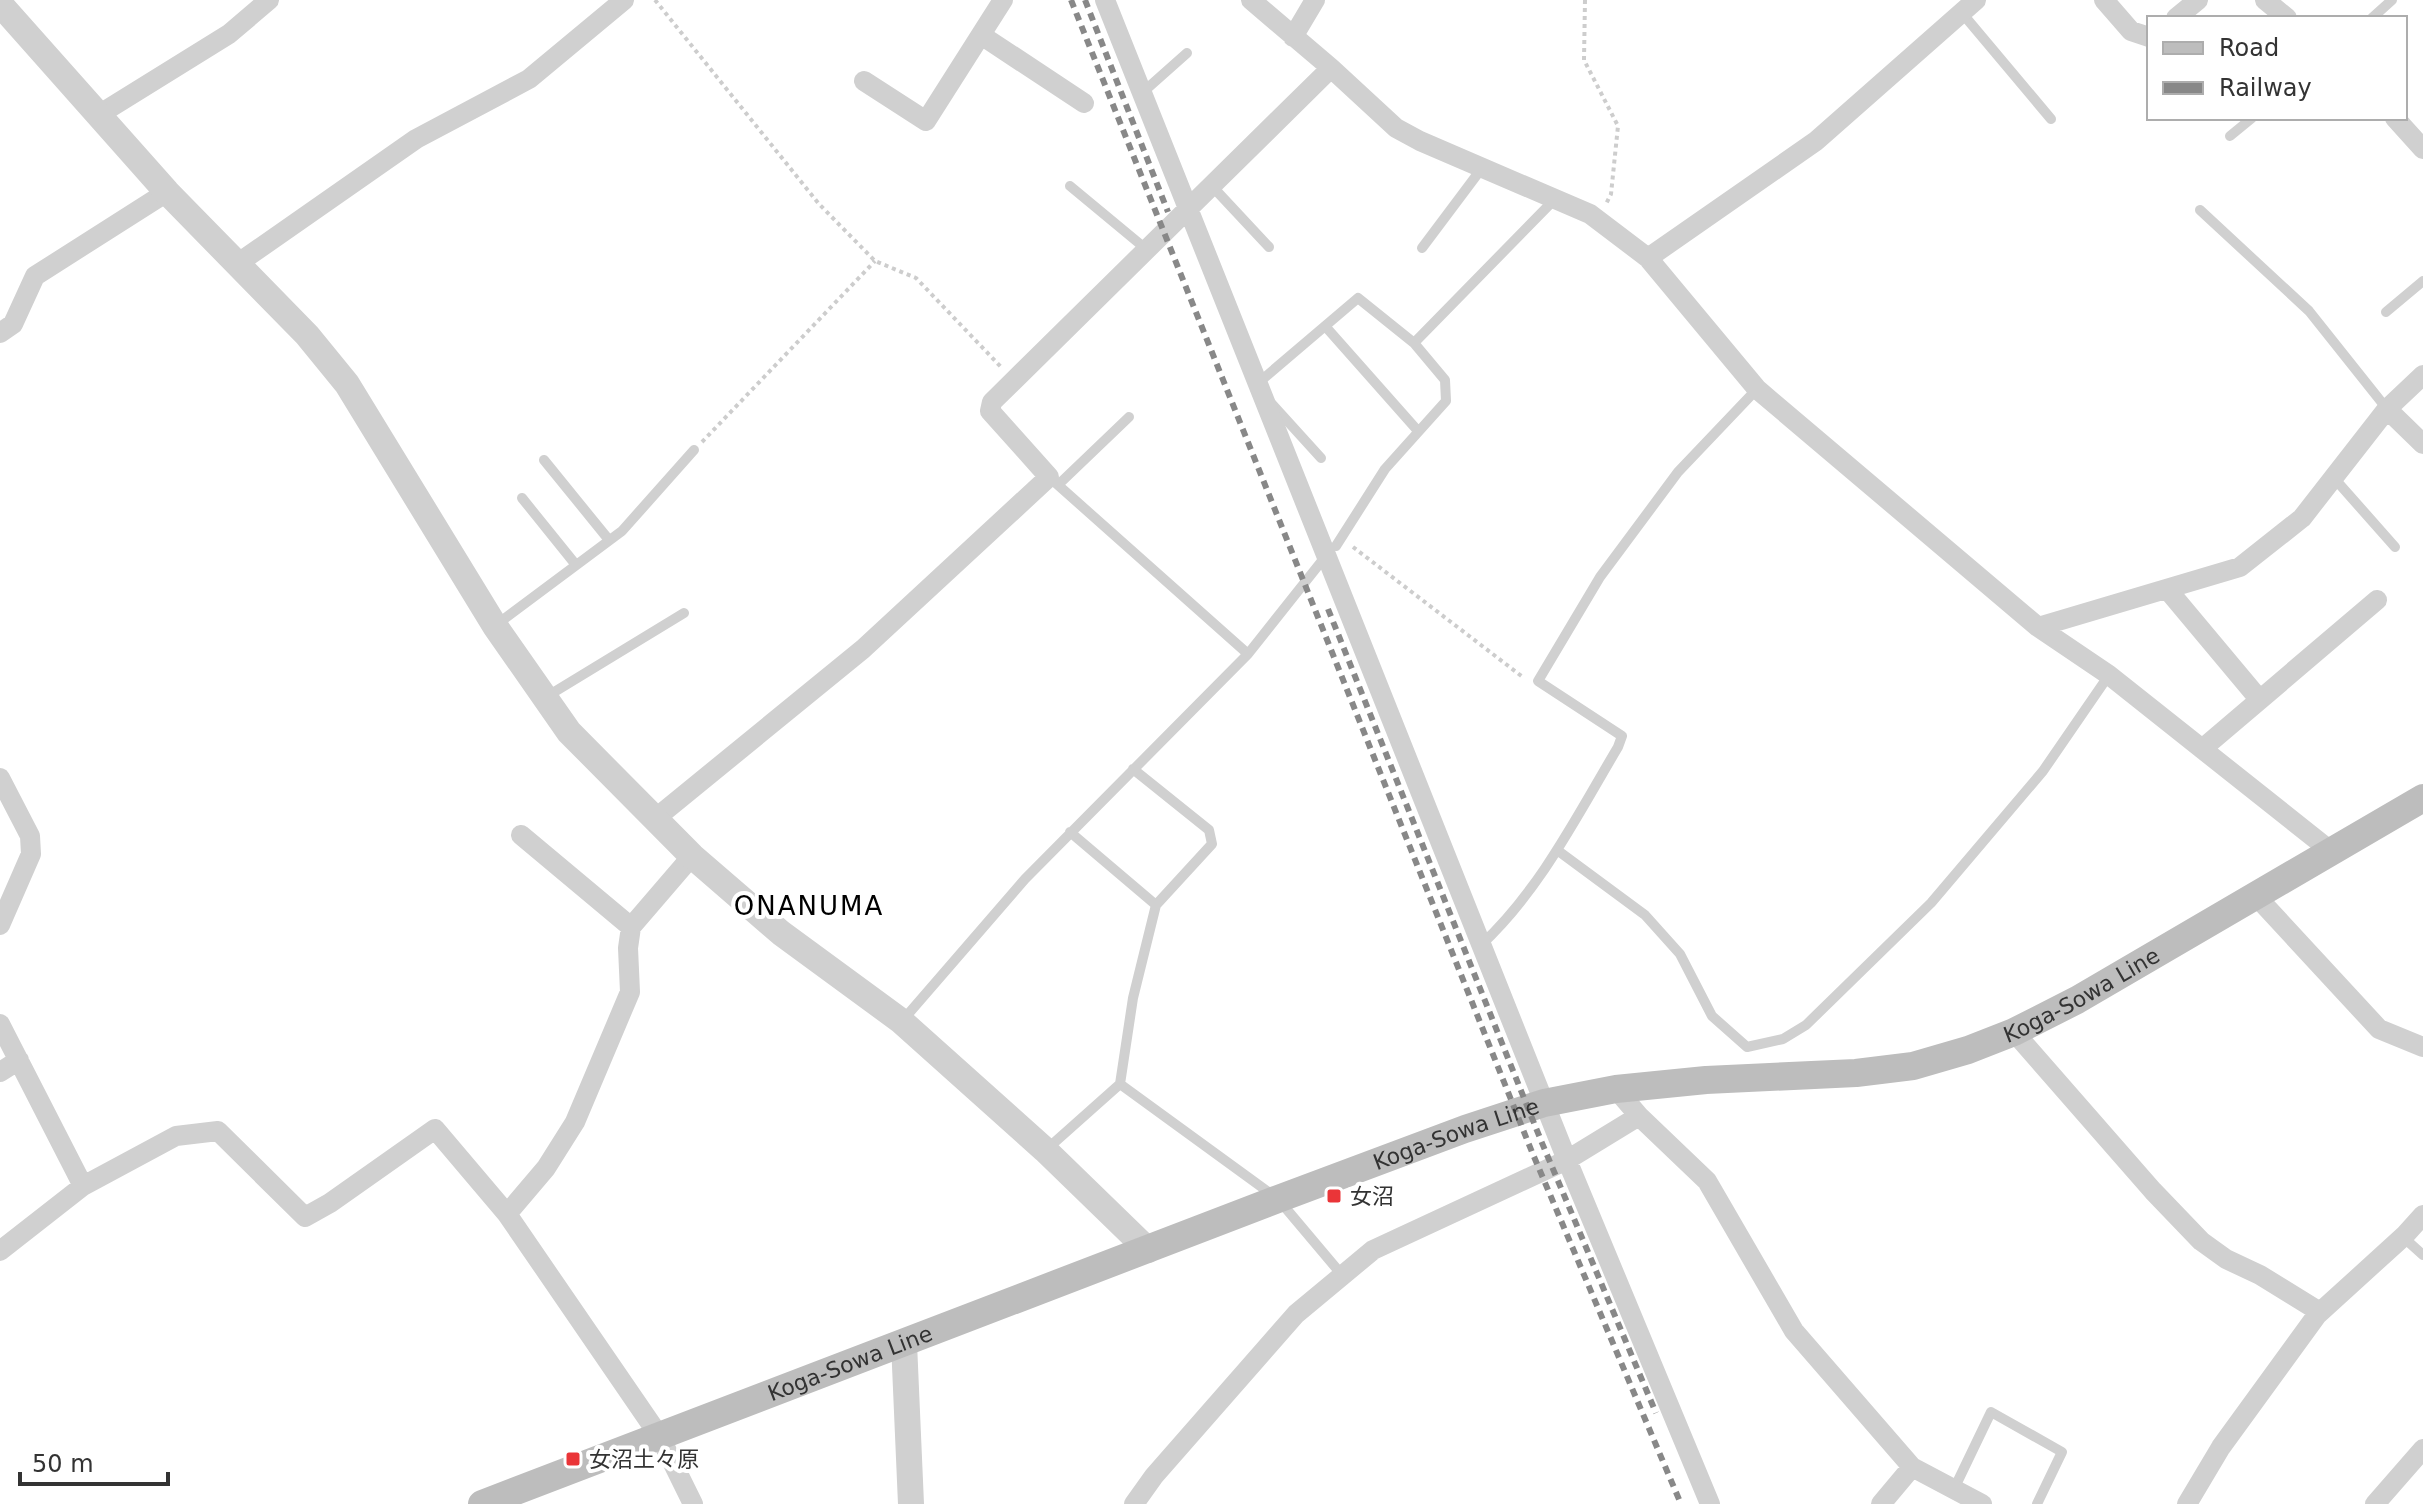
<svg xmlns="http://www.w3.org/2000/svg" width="2423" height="1504" font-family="'DejaVu Sans','Noto Sans JP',sans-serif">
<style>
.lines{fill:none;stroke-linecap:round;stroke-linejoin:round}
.path{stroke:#cdcdcd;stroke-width:4;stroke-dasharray:4 4;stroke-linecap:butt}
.service{stroke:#d0d0d0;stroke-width:10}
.minor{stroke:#d0d0d0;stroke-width:20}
.tertiary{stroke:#d0d0d0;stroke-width:26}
.secondary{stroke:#bdbdbd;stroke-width:28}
.rail{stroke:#888;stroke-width:6;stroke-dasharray:8 6;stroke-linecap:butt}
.poi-dot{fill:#ea3538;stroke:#fff;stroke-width:3}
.labels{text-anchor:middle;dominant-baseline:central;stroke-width:8;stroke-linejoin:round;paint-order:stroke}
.street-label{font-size:22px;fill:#333;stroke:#fff}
.poi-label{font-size:22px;fill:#333;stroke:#fff;text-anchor:start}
.quarter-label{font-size:26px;letter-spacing:2px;fill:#000;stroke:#fff}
</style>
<rect width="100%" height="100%" fill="#fff"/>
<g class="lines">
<!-- path -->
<path class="path" d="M655,0L819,204L875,261L916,278L1001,367
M1585,0L1584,60L1618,126L1611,194L1606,204
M702,442L875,261
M1353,547L1524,678"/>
<!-- service -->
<path class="service" d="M1962,13L2051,119
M2372,18L2392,0
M1142,93L1187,53
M2230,136L2252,118
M1211,185L1269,247
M1070,186L1146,249
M2200,210L2309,311L2387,409
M1422,248L1482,168
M2386,312L2423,281
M1325,326L1418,431
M1414,343L1555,199
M1257,384L1358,298L1414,343L1445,380L1446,401L1385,469L1336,546
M1272,404L1321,458
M544,460L609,540
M1049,477L1248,654
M2334,478L2395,547
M1058,485L1129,417
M522,498L576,565
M496,625L622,531L694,450
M546,697L684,613
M1070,832L1156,905
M1557,850L1645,915L1680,954L1712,1016L1747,1047L1783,1039L1806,1025L1931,903L2043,771L2109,675
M1481,945C1540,890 1577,816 1618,747L1622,736L1538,681L1600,577L1678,472L1757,389
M903,1020L1025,879L1248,654L1325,557
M1120,1084L1278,1199L1342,1275
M1047,1149L1120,1084L1133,998L1156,905L1212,844L1209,830L1133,769
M2403,1237L2423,1255
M1954,1489L1991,1412L2062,1452L2037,1504"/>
<!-- minor -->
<path class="minor" d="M1105,0L1567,1160L1710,1504
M1251,0L1331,68L1396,128L1420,141L1590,214L1648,258L1757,389L2038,627L2109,675L2332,852
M2104,0L2131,31L2149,37
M2265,0L2287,18
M2176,18L2198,0
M981,35L1084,103
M1293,37L1315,0
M864,81L926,121L1003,0
M100,114L229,34L269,0
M2395,118L2423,149
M1648,258L1816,141L1976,0
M237,264L416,139L529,79L624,0
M0,333L13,324L35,276L167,192
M2387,409L2423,444
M2167,589L2259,699
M2038,627L2240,567L2302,518L2387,409L2423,375
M2202,749L2377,600
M0,778L30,836L31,854L0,925
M656,818L863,649L1049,477L990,411L992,402L1331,68
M521,835L631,927
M2256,896L2379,1029L2423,1047
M0,1024L83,1186
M2014,1032L2153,1191L2201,1241L2226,1259L2260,1275L2320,1312
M0,1072L19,1060
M1616,1089L1639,1116L1707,1181L1794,1331L1912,1467L1982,1504
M507,1214L546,1168L575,1122L630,992L628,948L631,927L692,856
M0,1251L83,1186L176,1136L218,1131L305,1217L330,1203L435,1129L507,1214L660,1437L693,1504
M1134,1504L1154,1476L1296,1314L1373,1250L1567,1160L1639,1116
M1881,1504L1912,1467
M2187,1504L2221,1447L2317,1315L2405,1235L2423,1215
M2375,1504L2423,1449"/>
<!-- tertiary -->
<path class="tertiary" d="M0,4L167,192L307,335L347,384L495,626L569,732L692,856L781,933L901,1021L1045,1150L1148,1250
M904,1343L911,1504"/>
<!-- secondary -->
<path class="secondary" id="s1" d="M482,1504L1278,1199L1465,1129L1544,1103L1616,1089L1706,1080L1856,1073L1913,1066L1968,1050L2014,1032L2077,1000L2423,798"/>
<!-- rail -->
<path class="rail" d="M1071,0L1532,1152L1681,1504
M1085,0L1168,212
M1328,609L1542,1143L1656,1413"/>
</g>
<!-- markers -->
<g class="poi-dot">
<rect x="1326" y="1188" width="16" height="16" rx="4"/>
<rect x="565" y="1451" width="16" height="16" rx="4"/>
</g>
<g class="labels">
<!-- street labels -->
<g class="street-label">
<text stroke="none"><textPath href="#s1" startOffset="1690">Koga-Sowa Line</textPath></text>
<text stroke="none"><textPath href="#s1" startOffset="1042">Koga-Sowa Line</textPath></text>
<text stroke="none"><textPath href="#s1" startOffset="394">Koga-Sowa Line</textPath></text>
</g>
<!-- poi labels -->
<g class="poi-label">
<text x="1350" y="1196">女沼</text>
<text x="589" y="1459">女沼土々原</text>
</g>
<!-- quarter labels -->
<g class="quarter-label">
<text x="809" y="906">ONANUMA</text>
</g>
</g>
<!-- legend -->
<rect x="2147" y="16" width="260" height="104" fill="#ffffff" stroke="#adadad" stroke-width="2"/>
<rect x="2163" y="42" width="40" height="12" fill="#bdbdbd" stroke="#adadad" stroke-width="2"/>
<text x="2219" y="56" font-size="24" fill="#333333">Road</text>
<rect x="2163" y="82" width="40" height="12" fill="#888888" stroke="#adadad" stroke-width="2"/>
<text x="2219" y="96" font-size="24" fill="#333333">Railway</text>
<!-- scale -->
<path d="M20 1472v12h148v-12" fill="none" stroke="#333333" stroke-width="4"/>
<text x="32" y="1472" font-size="24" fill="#333333" stroke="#ffffff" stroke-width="6" paint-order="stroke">50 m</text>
</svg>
